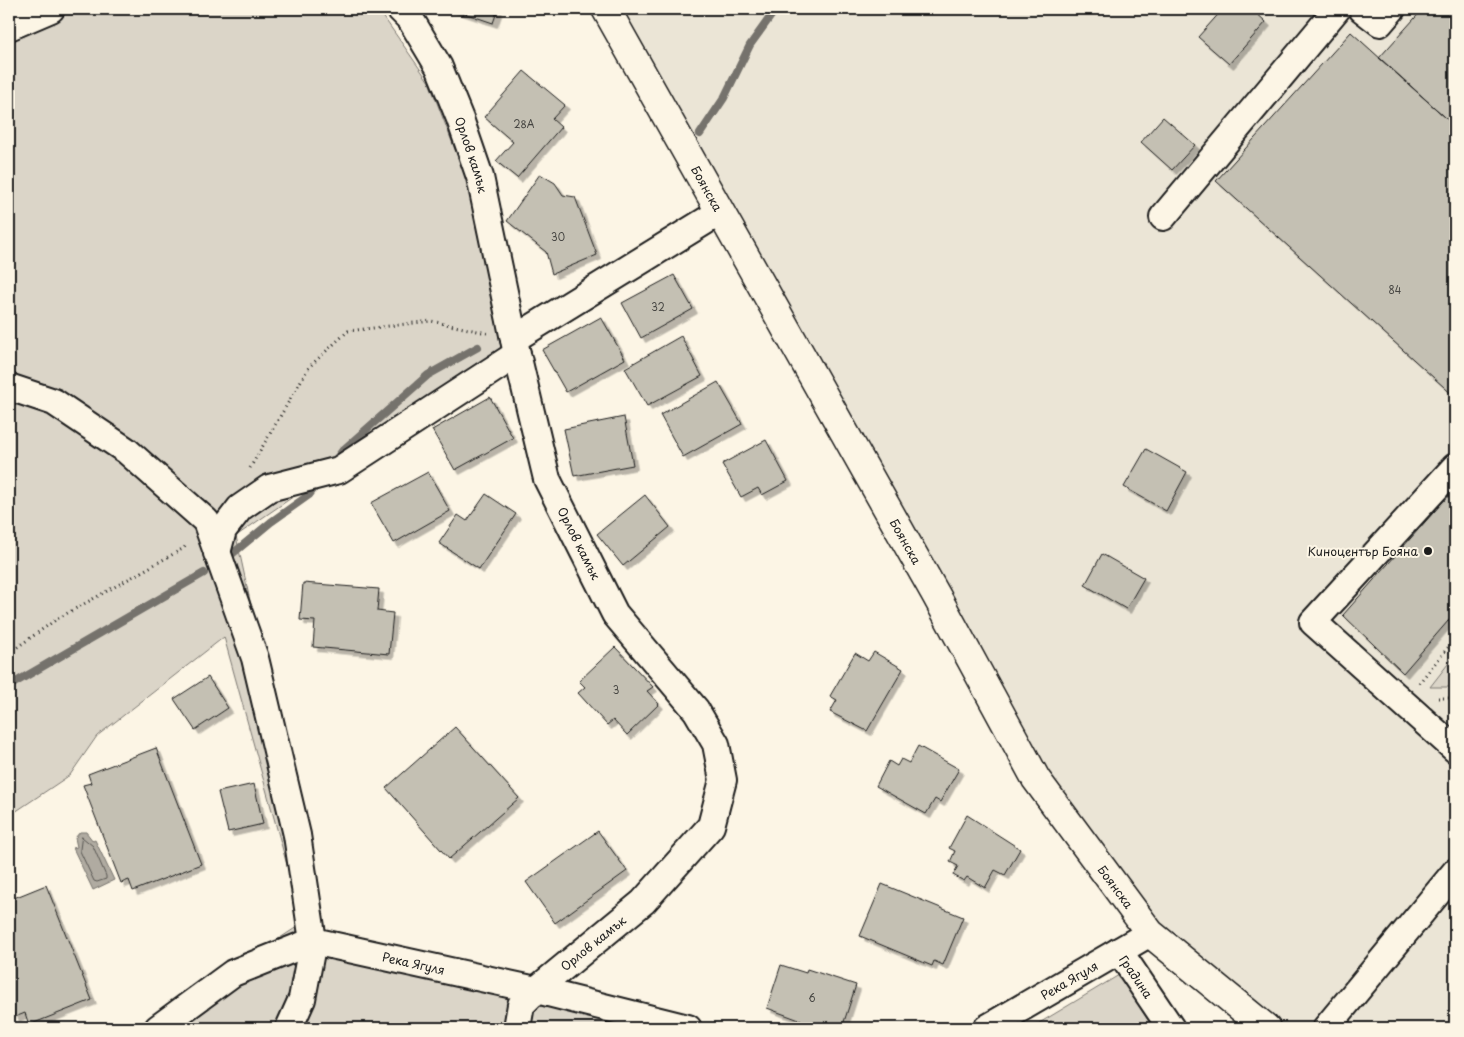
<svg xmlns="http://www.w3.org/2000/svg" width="1464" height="1037" font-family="'Playpen Sans',sans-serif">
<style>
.built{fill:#ebe5d6}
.green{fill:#dbd5c8;stroke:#7c7872}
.water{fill:#b0aba1;stroke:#75726c}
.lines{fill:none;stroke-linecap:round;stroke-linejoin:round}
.shore{stroke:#575551;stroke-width:1}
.stream{stroke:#75726c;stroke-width:8}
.building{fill:#c4c0b3;stroke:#1c1c1c;filter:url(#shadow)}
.minor-casing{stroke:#1c1c1c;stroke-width:30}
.major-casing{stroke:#1c1c1c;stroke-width:31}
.path{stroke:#1c1c1c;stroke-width:3;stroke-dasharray:1 4;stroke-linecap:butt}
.minor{stroke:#fcf5e5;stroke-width:26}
.major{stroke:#fcf5e5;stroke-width:28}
.poi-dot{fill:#1c1c1c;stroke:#fcf5e5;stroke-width:2}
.labels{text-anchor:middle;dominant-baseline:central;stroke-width:4;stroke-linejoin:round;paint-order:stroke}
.number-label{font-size:10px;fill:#464542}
.street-label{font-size:12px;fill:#1c1c1c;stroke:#fcf5e5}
.poi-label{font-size:12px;fill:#1c1c1c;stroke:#fcf5e5;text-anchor:end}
</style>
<defs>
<filter id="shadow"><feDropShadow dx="4.5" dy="4.5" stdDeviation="0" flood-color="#0004"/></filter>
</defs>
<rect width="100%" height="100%" fill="#fcf5e5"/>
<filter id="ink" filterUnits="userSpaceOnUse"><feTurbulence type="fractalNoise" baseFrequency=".02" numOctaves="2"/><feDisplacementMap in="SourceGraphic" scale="10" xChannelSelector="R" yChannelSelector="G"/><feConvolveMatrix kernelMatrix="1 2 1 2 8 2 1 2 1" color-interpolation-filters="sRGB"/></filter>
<g filter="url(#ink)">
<!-- built -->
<path class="built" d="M606,9H1455V1028H1266L1150,933L1036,779Z"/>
<!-- green -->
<path class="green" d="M9,9H378L429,82L471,191L502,353L236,536L325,948L645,1028H142L303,923L224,637L97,736L70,775L9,816Z
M1455,655V687H1430Z
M1119,975L1153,1028H1031Z"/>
<!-- water -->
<path class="water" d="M80,832H86L93,841L95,840L114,880L93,890L73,848L77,847L75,838Z"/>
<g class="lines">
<!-- shore -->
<path class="shore" d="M82,837L93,846L106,876V879L97,882L94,881L80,851Z"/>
<!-- stream -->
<path class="stream" d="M700,134L724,98L750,45L776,9
M334,462L343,450L428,375L478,347
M231,555L271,522L309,495L318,483
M9,686L204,573"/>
</g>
<!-- building -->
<path class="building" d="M452,9H498L493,23Z
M1223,9H1252L1266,22L1229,64L1198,37Z
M1423,9H1455V126L1379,58Z
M1351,32L1455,126V397L1216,181Z
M524,71L565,105L552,119L561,127L517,178L496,161L513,142L484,117Z
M1163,117L1195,145L1172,170L1141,142Z
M540,174L555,183L563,195L575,197L597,255L552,274L546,252L507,221Z
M674,275L693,309L641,338L622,303Z
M601,317L625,359L566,392L542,350Z
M681,336L702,376L647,406L625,368Z
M718,382L742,424L683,457L660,415Z
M490,397L513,438L455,470L432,430Z
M624,417L633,465L574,476L564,429Z
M766,440L788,481L762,495L758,488L741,497L722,464Z
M1146,449L1187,472L1166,511L1124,487Z
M428,472L450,511L394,543L371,503Z
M1455,488V613L1403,673L1343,615Z
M486,494L516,514L479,569L439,543L458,515L467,521Z
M645,495L670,527L623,566L597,534Z
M1102,554L1144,578L1126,609L1085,585Z
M303,583L379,589L377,611L393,613L389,654L313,647L315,621L300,620Z
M615,647L653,687L647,691L659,704L627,735L613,720L607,725L578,693L585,687L579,681Z
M874,652L903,669L867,731L830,712L837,700L830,696L855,653L868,661Z
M208,677L228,708L195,730L174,699Z
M455,727L519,798L449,859L386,788Z
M918,746L959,769L940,802L935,799L926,814L876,786L889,761L897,766L901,759L909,763Z
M156,748L201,864L133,891L129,880L121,883L83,785L91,783L88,774Z
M254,784L263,824L228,832L218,792Z
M967,815L1020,849L1005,875L995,870L985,888L967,877L964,881L953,875L958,866L950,862L955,851L949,848Z
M598,831L627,871L555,923L526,882Z
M882,884L963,917L943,965L934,961L932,966L860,936Z
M46,885L92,1000L29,1025L25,1013L15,1017L9,1002V900Z
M781,965L806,973L807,969L856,985L842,1028L818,1027L767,1008Z"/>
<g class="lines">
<!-- minor casing -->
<g class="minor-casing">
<g id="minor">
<path id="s1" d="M400,9L411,20L439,67L460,119L480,177L517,354L547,479L615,614L696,710L716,744L723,780L711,826L643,902L536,990L521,1005L517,1028"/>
<path d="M1362,9L1380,23L1392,9"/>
<path d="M9,27L51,9"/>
<path d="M1163,217L1337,9"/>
<path d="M514,339L720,212"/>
<path d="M9,387L54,402L127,451L206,521L255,658L297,835L313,941L302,999L289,1028"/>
<path d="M1455,467L1313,622L1455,749"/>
<path d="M217,553L223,530L240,508L269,488L339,470L517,354"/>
<path id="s2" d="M1119,951L1171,1028"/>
<path id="s3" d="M158,1028L233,973L313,941L536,990L688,1028"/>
<path id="s4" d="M987,1028L1150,933"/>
<path d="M1326,1028L1455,872"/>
</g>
</g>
<!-- major casing -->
<g class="major-casing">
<g id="major">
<path id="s5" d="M606,9L936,595L1036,779L1150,933L1266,1028"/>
</g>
</g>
<!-- path -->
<path class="path" d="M250,468L309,367L348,331L431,321L487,333
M9,653L57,619L184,548L187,544
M1419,683L1455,639
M1438,698H1455
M1050,1021L1052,1028"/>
<!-- minor -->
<use href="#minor" class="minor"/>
<!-- major -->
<use href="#major" class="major"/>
</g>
</g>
<!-- markers -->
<circle class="poi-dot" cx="1428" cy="551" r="5"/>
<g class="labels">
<!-- number labels -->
<g class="number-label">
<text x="524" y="123">28А</text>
<text x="558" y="236">30</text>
<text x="1395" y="289">84</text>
<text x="658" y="306">32</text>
<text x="616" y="689">3</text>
<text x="812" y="997">6</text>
</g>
<!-- street labels -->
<g class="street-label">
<text stroke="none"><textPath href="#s1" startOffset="164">Орлов камък</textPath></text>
<text stroke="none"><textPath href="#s5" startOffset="206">Боянска</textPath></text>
<text stroke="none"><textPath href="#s5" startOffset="611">Боянска</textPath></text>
<text stroke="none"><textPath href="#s1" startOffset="569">Орлов камък</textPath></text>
<text stroke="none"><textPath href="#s5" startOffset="1016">Боянска</textPath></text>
<text transform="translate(593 943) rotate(-39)">Орлов камък</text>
<text stroke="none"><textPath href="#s3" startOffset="282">Река Ягуля</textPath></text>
<text stroke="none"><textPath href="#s2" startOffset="31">Градина</textPath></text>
<text stroke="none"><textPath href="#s4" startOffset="95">Река Ягуля</textPath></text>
</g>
<!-- poi labels -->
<g class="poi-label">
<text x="1418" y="551">Киноцентър Бояна</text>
</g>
</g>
<!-- margin -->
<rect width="1464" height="1037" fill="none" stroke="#fcf5e5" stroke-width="30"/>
<rect x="15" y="15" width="1434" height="1007" fill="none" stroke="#1c1c1c" stroke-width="2" filter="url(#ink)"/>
</svg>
